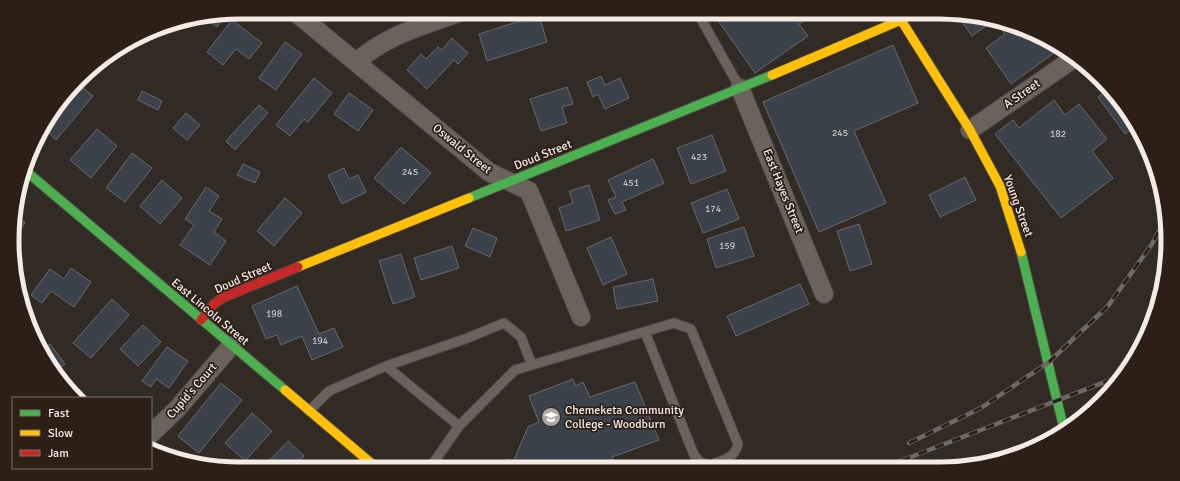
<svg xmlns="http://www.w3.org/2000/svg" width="1180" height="481" font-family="Signika,sans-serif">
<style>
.building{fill:#3b424c;stroke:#6a696a}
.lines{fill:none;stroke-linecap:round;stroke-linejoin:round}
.lane-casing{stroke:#4e4642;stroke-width:11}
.street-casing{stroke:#4e4642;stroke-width:20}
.fast-casing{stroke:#4e4642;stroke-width:11}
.slow-casing{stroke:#4e4642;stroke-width:11}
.jam-casing{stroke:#4e4642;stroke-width:11}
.lane{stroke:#69625d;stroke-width:9}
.street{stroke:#69625d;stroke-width:18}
.fast{stroke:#4caf50;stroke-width:9}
.slow{stroke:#ffc107;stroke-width:9}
.jam{stroke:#c62828;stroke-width:9}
.rail-casing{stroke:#6e6965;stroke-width:4.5}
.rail{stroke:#2d1f16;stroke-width:3;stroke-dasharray:9;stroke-linecap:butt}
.labels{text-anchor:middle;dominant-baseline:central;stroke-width:3.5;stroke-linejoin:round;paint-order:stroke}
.number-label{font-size:10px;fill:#c6c1bf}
.street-label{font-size:12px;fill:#f5ebe5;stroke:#2d1f16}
.poi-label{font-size:12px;fill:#f5ebe5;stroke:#2d1f16;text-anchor:start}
.rim{fill:none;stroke:#f5ebe5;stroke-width:5}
</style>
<rect width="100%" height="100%" fill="#322a25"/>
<!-- building -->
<path class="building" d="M712,12H816L799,24L808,36L755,73Z
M226,14L217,27L205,18Z
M539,15L547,42L487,61L479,34Z
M957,15L993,21L972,36Z
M232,20L262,43L249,59L236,49L223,65L207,52Z
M996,21L1013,24L1058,50L1011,84L986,48L1005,34Z
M452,38L468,53L458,64L454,60L427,89L407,70L421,54L426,59L438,47L442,50Z
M285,42L302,54L276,90L259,78Z
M893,45L918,103L854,131L886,203L819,232L763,102Z
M601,76L605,85L620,78L629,98L605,109L598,94L593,97L587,82Z
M314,78L332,93L308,122L304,119L290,136L276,125Z
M78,84L93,96L56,140L43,126Z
M567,87L573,104L562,107L567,123L541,131L530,99Z
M1107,90L1135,127L1125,134L1098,97Z
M142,91L162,101L158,110L138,100Z
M349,93L373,110L358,131L334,114Z
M1054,100L1065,115L1079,104L1107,139L1092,151L1113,178L1061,218L995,134L1013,120L1019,128Z
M259,105L268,113L235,150L226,141Z
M186,113L200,125L187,140L173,128Z
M97,129L117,146L91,178L70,160Z
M712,135L726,171L691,184L677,148Z
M401,147L431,173L404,204L374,178Z
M132,153L152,168L125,202L106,188Z
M653,159L664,183L622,202L626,210L615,214L608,200L616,197L608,180Z
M243,164L260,172L255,183L237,175Z
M344,168L349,179L358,175L366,192L342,204L328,175Z
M965,177L976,200L940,217L929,195Z
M162,180L182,198L160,224L140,206Z
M589,185L600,220L566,231L559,208L573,203L569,191Z
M206,187L219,196L209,211L222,219L214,232L226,241L210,265L180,245L194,225L185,219Z
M727,189L739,219L703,233L691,203Z
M285,198L302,213L274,246L257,231Z
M14,216L25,222L15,242Z
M859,224L872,264L850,271L837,231Z
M744,227L754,256L716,268L707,239Z
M473,228L497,238L490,257L465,246Z
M611,237L627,274L603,285L587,248Z
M452,246L459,268L421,280L414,258Z
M401,254L415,297L393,304L379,261Z
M71,268L91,282L74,307L51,291L42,303L31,295L50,269L64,279Z
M653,279L658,301L617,309L613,287Z
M800,284L809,304L736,336L727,316Z
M297,286L319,334L334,328L343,347L312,360L302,336L281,345L277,335L266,339L252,306Z
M112,299L129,315L91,358L73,343Z
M143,325L161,342L138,366L120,349Z
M50,344L65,364L56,370L43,355L41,350Z
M167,347L188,361L169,388L156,379L151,387L142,381Z
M573,379L576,386L583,382L590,397L635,382L659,440L612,457L616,468H491L509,459L513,462L528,427L539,422L529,396Z
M221,383L242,400L199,453L178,436Z
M252,413L272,431L245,461L225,443Z
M288,441L304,456L292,469H265L263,467Z
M169,451L178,459L165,455Z"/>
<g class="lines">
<!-- lane casing -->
<g class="lane-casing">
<path id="lane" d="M697,12L740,88
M386,366L465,339L504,323L521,337L532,365
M309,411L329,391L386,366L459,426L430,468
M459,426L515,370L674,323L691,329L738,444C735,459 721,461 709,465L700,462L694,455L645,332"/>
</g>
<!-- street casing -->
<g class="street-casing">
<path id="street" d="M295,12L489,172L529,191L581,317
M357,62C385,35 426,25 461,12
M740,88L824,294
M970,130L1073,59
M151,434L177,409L231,346"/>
</g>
<!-- fast casing -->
<g class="fast-casing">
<path id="fast" d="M27,172L285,390
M469,198L772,75
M1021,252L1064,429
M1040,446L1041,445"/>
</g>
<!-- slow casing -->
<g class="slow-casing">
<path id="slow" d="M896,12L970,130L1000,186L1021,252
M772,75L901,20
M298,267L469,198
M285,390L378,469"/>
</g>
<!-- jam casing -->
<g class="jam-casing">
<path id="jam" d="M201,320L214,304L222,298L298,267"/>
</g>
<!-- lane -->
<use href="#lane" class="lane"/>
<!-- street -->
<use href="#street" class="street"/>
<!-- fast -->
<use href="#fast" class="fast"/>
<!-- slow -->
<use href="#slow" class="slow"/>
<!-- jam -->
<use href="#jam" class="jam"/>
<!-- rail casing -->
<g class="rail-casing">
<path id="rail" d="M909,443L981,408L1049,362L1108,306L1152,244L1166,218
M885,467L1123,375"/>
</g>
<!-- rail -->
<use href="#rail" class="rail"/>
</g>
<!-- icons -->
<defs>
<g id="university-disc" transform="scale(1)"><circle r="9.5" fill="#b1a7a2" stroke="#2d1f16"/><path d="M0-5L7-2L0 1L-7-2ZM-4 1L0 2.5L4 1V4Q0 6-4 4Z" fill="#fff"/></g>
</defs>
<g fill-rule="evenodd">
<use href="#university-disc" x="551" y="417"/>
</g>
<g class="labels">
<!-- number labels -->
<g class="number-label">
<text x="840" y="133">245</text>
<text x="1058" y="134">182</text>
<text x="699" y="157">423</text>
<text x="410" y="172">245</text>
<text x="631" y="183">451</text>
<text x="713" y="209">174</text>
<text x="727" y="246">159</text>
<text x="274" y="314">198</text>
<text x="320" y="341">194</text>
</g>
<!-- street labels -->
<g class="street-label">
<text transform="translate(1022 94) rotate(-35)">A Street</text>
<text transform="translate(462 149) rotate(39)">Oswald Street</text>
<text transform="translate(543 155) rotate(-22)">Doud Street</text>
<text transform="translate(783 191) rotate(68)">East Hayes Street</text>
<text transform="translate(1018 206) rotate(70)">Young Street</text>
<text transform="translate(243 278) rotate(-24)">Doud Street</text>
<text transform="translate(210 312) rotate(40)">East Lincoln Street</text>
<text transform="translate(192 391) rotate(-49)">Cupid's Court</text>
</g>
<!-- poi labels -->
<g class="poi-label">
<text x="565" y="410">Chemeketa Community<tspan x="565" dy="14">College - Woodburn</tspan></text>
</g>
</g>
<!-- crop -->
<path d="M0 0H1180V481H0ZM240 19H940A221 221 0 0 1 1161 240V241A221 221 0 0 1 940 462H240A221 221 0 0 1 19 241V240A221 221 0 0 1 240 19Z" fill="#2d1f16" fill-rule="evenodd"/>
<path class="rim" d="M240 19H940A221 221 0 0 1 1161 240V241A221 221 0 0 1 940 462H240A221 221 0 0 1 19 241V240A221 221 0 0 1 240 19Z"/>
<!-- legend -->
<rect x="12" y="397" width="140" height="72" fill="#2d1f16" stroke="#7d7169"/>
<rect x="20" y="410" width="20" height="6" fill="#4caf50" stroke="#7d7169"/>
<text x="48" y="417" font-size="12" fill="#f5ebe5">Fast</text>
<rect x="20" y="430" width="20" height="6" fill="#ffc107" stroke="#7d7169"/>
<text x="48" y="437" font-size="12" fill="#f5ebe5">Slow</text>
<rect x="20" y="450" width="20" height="6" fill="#c62828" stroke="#7d7169"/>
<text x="48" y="457" font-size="12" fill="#f5ebe5">Jam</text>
</svg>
